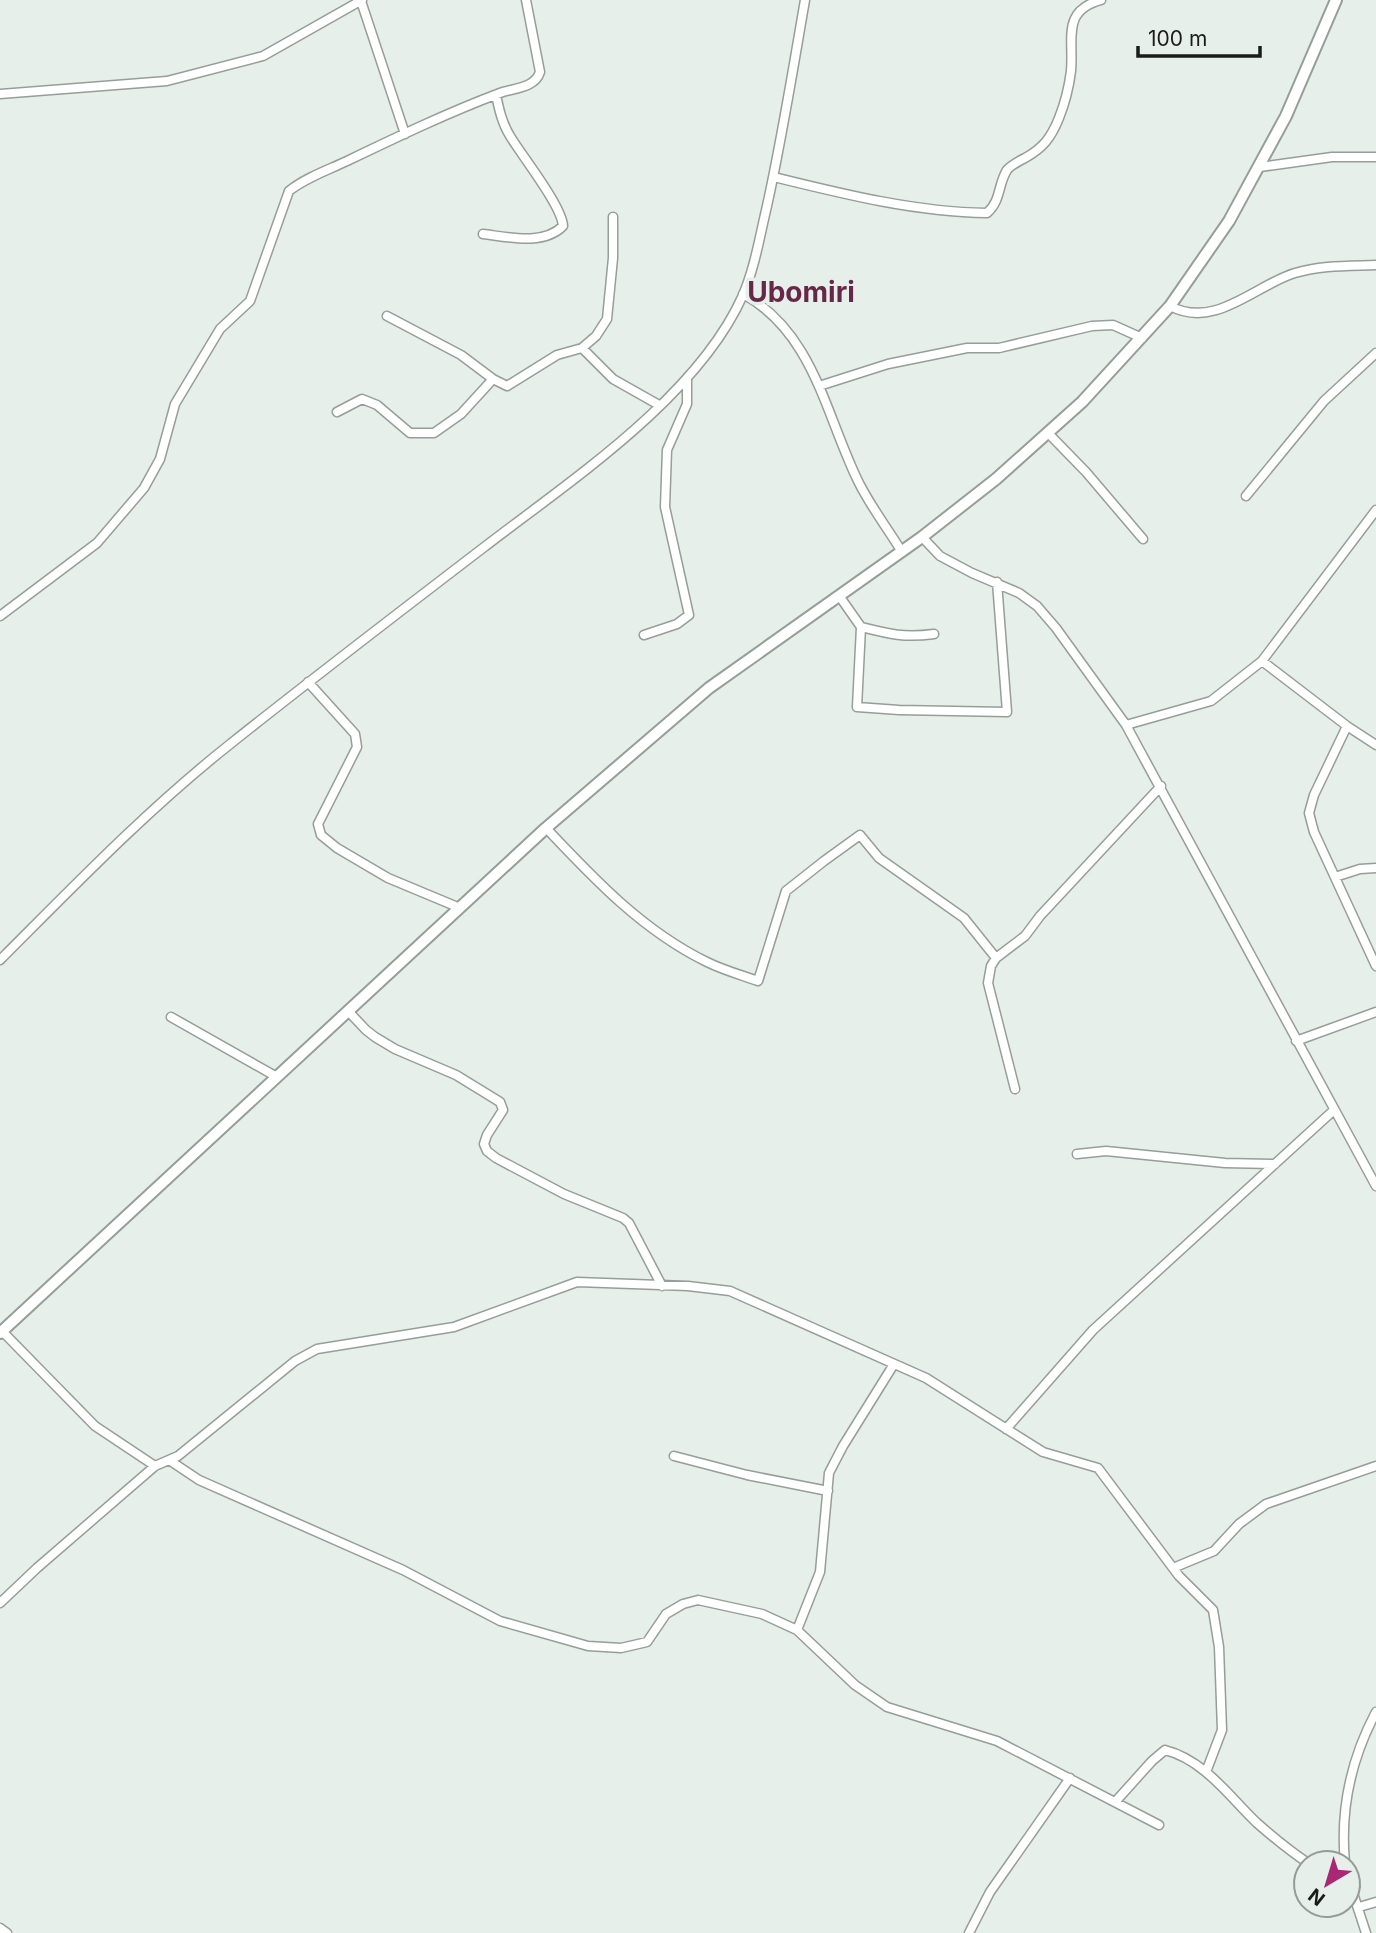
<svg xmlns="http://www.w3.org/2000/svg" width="1376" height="1933" font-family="Inter,sans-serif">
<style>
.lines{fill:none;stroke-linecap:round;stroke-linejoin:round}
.minor-casing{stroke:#969e99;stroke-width:11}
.major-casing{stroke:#969e99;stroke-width:14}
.minor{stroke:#fff;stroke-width:8}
.major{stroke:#fff;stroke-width:10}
.labels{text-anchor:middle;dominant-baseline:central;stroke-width:7;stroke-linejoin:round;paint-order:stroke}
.district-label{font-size:28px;font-weight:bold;fill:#672749;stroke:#e7efea}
</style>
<rect width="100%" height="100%" fill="#e7efea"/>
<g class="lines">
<!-- minor casing -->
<g class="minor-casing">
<path id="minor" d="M361,1L405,134
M0,94L167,81L263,56L362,0
M1260,167L1332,157H1376
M774,177C843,194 915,212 987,213C1001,201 998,184 1007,170C1011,165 1019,161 1025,158C1043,148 1051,138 1059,118C1065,103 1069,87 1071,71C1074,39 1061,11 1101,0
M483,234C508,237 543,246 563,226C562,206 522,156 510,136C502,123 499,109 496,95
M743,294C814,332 826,417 859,483C871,507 888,529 902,552
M1170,306C1215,330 1255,285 1295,273C1321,265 1349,266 1376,265
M387,316L461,355L493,379
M582,348L596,336L607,319L613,258V217
M819,386L888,364L967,348H999L1092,326L1113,325L1142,338
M337,412L362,399L377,405L410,433H434L461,414L493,379L507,386L557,355L582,348L613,379L659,405
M1048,433L1086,472L1143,539
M1246,496L1324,401L1376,353
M922,537L940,556L972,573L1019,593L1037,606L1056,628L1126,725L1376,1186
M840,597L861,627L857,707L899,710L1007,712L997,582
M0,616L97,543L144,488L160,459L175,404L220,329L250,301L289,191C305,178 328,170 347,161C397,137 447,113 500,93C514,88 535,88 540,72L526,0
M861,627C889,634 904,638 934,634
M644,635L677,624L689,615L665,507L667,450L687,404V379
M1262,661L1347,726L1376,745
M308,682L355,734L357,747L318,824L321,835L337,848L388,878L460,908
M1126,725L1211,701L1262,661L1376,510
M1347,726L1314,795L1309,813L1314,832L1376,966
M546,828C594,879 643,931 707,962C723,970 741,975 758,981L786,891L824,861L860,835L879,858L964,918L996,958L1025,936L1040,916L1161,786
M1335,877L1360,869L1376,868
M996,958L991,966L988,983L1015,1089
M0,960C74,886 147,810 229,745C313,678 398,613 483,548C570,481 698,397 743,295C755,267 760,235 767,206C782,138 793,69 805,0
M348,1011L366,1030L375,1037L395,1049L456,1075L500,1102L503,1110L487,1135L484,1144L487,1151L496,1158L564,1194L623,1218L629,1223L662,1286
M171,1017L277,1077
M1296,1041L1376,1012
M1077,1154L1106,1151L1225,1163L1275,1164
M2,1331L95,1426L155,1466
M1006,1429L1093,1330L1334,1110
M674,1456L747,1475L828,1491
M169,1460L199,1480L403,1570L500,1621L588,1646L621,1648L647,1642L666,1614L683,1604L698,1600L762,1614L797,1630L855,1685L887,1707L997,1741L1159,1825
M1173,1568L1214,1551L1239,1524L1266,1504L1376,1466
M0,1603L37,1568L155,1466L178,1456L295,1361L317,1349L454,1327L577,1282L688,1286L730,1291L926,1378L1043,1452L1098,1468L1179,1576L1213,1610L1219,1647L1222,1730L1206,1772
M797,1630L820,1572L829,1473L843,1446L894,1364
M1116,1801L1152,1761L1165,1750C1204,1760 1229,1796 1257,1823C1273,1837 1290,1851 1308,1863
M1345,1863C1340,1810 1351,1759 1376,1712
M1348,1878L1366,1933
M1359,1907L1376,1902
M0,1928L7,1933
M969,1933L990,1892L1070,1778"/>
</g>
<!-- major casing -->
<g class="major-casing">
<path id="major" d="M0,1333L546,828L709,688L922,537L996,479L1082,402L1170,306L1229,221L1286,116L1336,0"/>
</g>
<!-- minor -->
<use href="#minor" class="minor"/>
<!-- major -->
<use href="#major" class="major"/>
</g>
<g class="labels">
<!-- district labels -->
<g class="district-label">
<text x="801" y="292">Ubomiri</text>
</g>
</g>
<!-- north arrow -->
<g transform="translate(1327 1884) rotate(218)"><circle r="33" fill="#e7efea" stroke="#959b97" stroke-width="2"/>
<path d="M0-5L12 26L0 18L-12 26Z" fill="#aa2773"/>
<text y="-10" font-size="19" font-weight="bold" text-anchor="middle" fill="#191c1a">N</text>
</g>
<!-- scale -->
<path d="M1138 46v10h122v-10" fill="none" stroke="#191c1a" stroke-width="3.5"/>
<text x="1148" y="46" font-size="21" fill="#191c1a" stroke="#e7efea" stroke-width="5" paint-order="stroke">100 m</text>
</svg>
